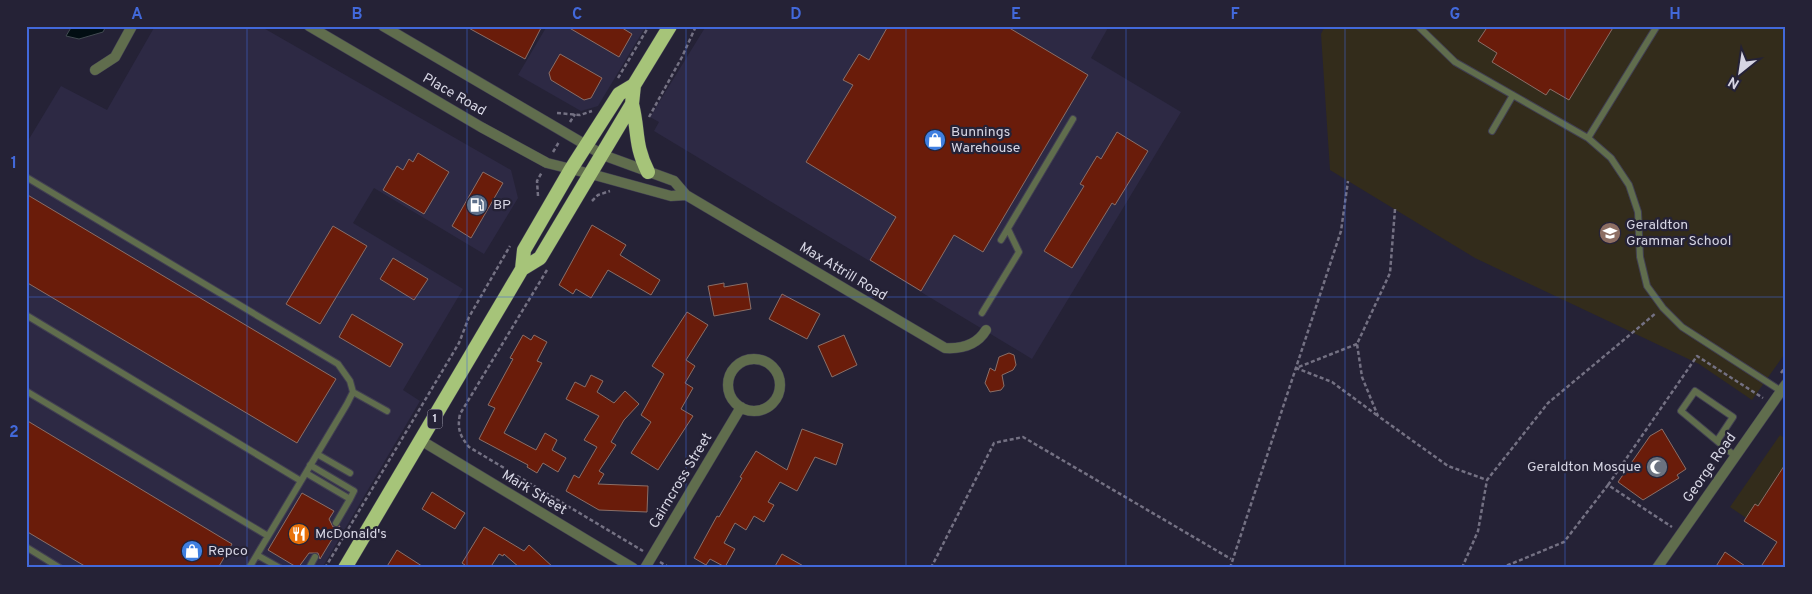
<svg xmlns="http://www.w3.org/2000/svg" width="1812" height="594" font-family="Overpass,sans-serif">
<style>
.built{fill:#2d2944}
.education{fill:#332c1b}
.water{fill:#020e13;stroke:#424a51}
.building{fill:#6a1c0a;stroke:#8a6e67}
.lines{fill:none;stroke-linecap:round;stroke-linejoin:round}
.service-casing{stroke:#413f52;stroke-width:8}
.minor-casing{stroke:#413f52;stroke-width:11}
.tertiary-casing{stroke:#413f52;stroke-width:11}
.trunk-casing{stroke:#413f52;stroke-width:15}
.path{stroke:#747183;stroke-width:2.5;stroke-dasharray:4 2.5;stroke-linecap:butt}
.service{stroke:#606d4d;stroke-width:6}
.minor{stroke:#606d4d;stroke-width:10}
.tertiary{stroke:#606d4d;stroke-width:10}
.trunk{stroke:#a6c479;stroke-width:14}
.grid{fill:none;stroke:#4269da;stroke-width:1;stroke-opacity:0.55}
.labels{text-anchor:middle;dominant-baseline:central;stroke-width:4.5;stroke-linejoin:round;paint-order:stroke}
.shield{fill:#252236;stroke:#a19faf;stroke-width:1}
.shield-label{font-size:12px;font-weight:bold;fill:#d6d5e3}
.street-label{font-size:14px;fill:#d6d5e3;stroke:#252236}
.poi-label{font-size:14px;fill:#d6d5e3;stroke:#252236;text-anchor:start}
.neatline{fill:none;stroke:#4269da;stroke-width:2}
.grid-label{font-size:16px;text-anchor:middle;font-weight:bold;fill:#4269da}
</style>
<rect width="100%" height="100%" fill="#252236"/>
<!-- built -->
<path class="built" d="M155,26H260L511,170L518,198L484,254L374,188L353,223L463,289L403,390L420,401L322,568H35L26,563V144L61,86L107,110Z
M547,26H646L598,106L581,111L518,75Z
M706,26H1109L1091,58L1181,112L1032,359L654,131L659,122L650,117Z"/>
<!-- education -->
<path class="education" d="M1325,26H1786V352L1752,400L1699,364L1475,258L1330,170L1321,34Z
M1780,435L1786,439V545L1730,507Z"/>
<!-- water -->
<path class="water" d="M72,26H106L103,32L79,39L66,36Z"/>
<!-- building -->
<path class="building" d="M465,26H542L525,59Z
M566,26H619L632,34L619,57Z
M888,26H1006L1088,75L983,252L954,235L921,291L870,260L896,217L806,162L853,85L843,80L859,54L869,60Z
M1488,26H1614L1569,100L1550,89L1546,95L1492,62L1497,53L1478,41Z
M560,54L602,78L591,98L584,100L551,80L549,73Z
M1117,132L1148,151L1115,205L1112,203L1072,268L1044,251L1084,186L1080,184L1097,156L1101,159Z
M418,153L449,172L424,214L383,190L397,166L403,170L409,159L413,162Z
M483,172L503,183L471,238L452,226Z
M26,194L336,379L297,443L26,282Z
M592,225L626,245L620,255L660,280L651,295L608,270L591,298L576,289L573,294L559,285Z
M333,226L367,246L320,324L286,304Z
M393,258L428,279L414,300L380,279Z
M724,283V287L747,283L751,309L714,316L708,286Z
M782,294L820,314L807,339L769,319Z
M687,312L708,325L686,360L695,366L685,383L693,388L681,409L693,416L658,470L631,453L651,422L641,415L664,374L652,366Z
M352,314L403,344L390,367L339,337Z
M523,335L531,340L534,335L547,342L537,361L542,363L504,433L536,450L545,433L557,440L552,450L566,458L558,472L543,463L537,473L527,467L528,465L479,439L495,408L488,405L513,359L510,358Z
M844,335L857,365L832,377L818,346Z
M1009,353L1014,355L1016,365L1013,370L1002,375L1004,386L1001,390L990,392L985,383L990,368L995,371L999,357Z
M591,375L603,381L597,392L614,403L625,391L639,404L624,420L611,442L616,445L599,471L604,474L598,484L648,486L647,512L599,510L566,491L574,475L579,478L597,447L584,440L599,416L566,399L575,382L585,387Z
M26,420L232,544L218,568H88L26,531Z
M802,429L843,444L836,465L815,457L797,491L780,482L768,502L774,505L764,522L754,516L746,530L735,523L724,543L735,549L725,567L710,559L706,565L694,558L717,516L719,517L742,478L740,477L756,451L787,470Z
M1662,429L1686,469L1677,475L1679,478L1643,500L1618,482L1650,436Z
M1786,463V568H1760L1777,542L1744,521L1755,504L1758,506Z
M432,492L465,513L455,529L422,509Z
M302,493L334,511L329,519L333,527L340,526L320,559L318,553H309L298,568L268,550Z
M484,527L524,551L529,545L554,568H520L504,554L503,556L499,554L490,568H469L462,563Z
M397,550L425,568H386Z
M1725,552L1748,568H1715Z
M782,554L807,568H774Z"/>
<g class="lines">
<!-- service casing -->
<g class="service-casing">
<path id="service" d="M1418,26L1455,62L1588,138L1611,158L1629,185L1638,212L1640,257L1647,286L1663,308L1682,327L1781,391
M1492,131L1513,95
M1588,138L1657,26
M26,177L338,364L350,381L353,392L347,404L249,568
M1001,240L1073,119
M982,313L1019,252L1008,229
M26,315L301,481
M26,391L268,536
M353,392L387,411
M1717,441L1733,417L1695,391L1681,411L1735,456
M317,454L350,473
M310,465L354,491L350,499
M306,473L350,499L336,523
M26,547L60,568
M257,555L280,568
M309,568L315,557"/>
</g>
<!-- minor casing -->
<g class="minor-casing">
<path id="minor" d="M95,70L115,57L132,26
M603,155L674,181L686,195L945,348C961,349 977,345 986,330
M591,174L671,196L686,195
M728 385a26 26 0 1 1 52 0a26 26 0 1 1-52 0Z
M645,568L741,407
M1657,568L1786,384"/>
</g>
<!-- tertiary casing -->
<g class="tertiary-casing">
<path id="tertiary" d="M309,26L481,127L547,163L591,174
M383,26L603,155
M422,441L633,568"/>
</g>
<!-- trunk casing -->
<g class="trunk-casing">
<path id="trunk" d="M632,104C639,132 634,144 648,172
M522,269L540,258L632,104L634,85L670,26
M345,568L522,269L524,250L571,169L619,94L634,85"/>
</g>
<!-- path -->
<path class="path" d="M618,78L649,26
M557,113L580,115L592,111
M649,117L682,57L696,26
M570,122L575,114
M553,152L559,142
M538,196L537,181L542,172
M592,201L598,195L610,191
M1395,209L1390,273L1357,344L1362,377L1378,416L1448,466L1487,480L1548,403L1656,313
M547,270L460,414C457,429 460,436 469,447L643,551
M1357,344L1296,368L1332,382L1378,416
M1781,373L1786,366
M1608,485L1697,356L1763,398
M660,562L670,568
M325,568L459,343L469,317L510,246
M931,568L994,443L1023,437L1231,559
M1230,568L1341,231L1348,181
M1462,568L1478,531L1487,480
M1501,568L1564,542L1608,485L1672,527"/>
<!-- service -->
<use href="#service" class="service"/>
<!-- minor -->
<use href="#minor" class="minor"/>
<!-- tertiary -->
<use href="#tertiary" class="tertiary"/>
<!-- trunk -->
<use href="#trunk" class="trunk"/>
</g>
<!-- grid -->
<path class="grid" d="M247,26V568M467,26V568M686,26V568M906,26V568M1126,26V568M1345,26V568M1565,26V568M26,297H1786"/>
<!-- icons -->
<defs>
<g id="shop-disc" transform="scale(1.125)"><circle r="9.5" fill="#3f7fe0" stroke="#252236"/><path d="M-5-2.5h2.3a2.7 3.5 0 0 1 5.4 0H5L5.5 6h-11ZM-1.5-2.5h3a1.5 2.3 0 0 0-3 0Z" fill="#fff"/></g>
<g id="fuel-disc" transform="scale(1.125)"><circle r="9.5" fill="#5c6f8a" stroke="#252236"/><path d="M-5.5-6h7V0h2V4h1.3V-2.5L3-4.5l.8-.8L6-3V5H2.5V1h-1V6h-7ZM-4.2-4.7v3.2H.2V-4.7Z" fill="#fff"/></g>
<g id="school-disc" transform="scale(1.125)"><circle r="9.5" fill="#8d6e63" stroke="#252236"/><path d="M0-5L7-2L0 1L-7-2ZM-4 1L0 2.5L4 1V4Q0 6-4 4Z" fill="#fff"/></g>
<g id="mosque-disc" transform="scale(1.125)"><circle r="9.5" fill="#6b7280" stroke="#252236"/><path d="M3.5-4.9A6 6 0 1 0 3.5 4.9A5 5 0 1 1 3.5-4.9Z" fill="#fff"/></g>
<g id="restaurant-disc" transform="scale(1.125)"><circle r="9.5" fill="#e8710a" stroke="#252236"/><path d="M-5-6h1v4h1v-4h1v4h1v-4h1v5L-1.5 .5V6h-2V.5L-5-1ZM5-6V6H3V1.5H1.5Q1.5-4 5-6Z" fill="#fff"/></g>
</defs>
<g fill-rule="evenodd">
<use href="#shop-disc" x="935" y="140"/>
<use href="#fuel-disc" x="477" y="205"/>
<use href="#school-disc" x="1610" y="233"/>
<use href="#mosque-disc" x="1657" y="467"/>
<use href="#restaurant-disc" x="299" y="534"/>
<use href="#shop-disc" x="192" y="551"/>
</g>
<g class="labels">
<!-- shield labels -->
<rect class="shield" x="427.5" y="409.5" width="15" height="19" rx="4"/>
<g class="shield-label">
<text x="435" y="419">1</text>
</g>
<!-- street labels -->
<g class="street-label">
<text transform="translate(454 95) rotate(30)">Place Road</text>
<text transform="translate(843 272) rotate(31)">Max Attrill Road</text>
<text transform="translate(1710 468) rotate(-55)">George Road</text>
<text transform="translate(681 481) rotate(-59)">Cairncross Street</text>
<text transform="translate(534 493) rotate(31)">Mark Street</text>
</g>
<!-- poi labels -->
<g class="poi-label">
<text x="951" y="132">Bunnings<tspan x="951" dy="16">Warehouse</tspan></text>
<text x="493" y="205">BP</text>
<text x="1626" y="225">Geraldton<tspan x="1626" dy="16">Grammar School</tspan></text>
<text x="1641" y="467" text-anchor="end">Geraldton Mosque</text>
<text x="315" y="534">McDonald's</text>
<text x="208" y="551">Repco</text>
</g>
</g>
<!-- border -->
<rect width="1812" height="594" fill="none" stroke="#252236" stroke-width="55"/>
<!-- north arrow -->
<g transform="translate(1740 72) rotate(210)" stroke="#252236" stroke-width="4" paint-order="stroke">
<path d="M0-4L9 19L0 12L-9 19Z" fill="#d6d5e3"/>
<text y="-8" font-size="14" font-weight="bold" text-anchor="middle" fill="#d6d5e3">N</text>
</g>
<rect x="28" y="28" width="1756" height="538" class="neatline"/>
<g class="grid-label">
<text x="137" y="19">A</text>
<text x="357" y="19">B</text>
<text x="577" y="19">C</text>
<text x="796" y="19">D</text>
<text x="1016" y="19">E</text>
<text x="1235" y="19">F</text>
<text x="1455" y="19">G</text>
<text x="1675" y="19">H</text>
<text x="14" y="168">1</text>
<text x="14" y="437">2</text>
</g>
</svg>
